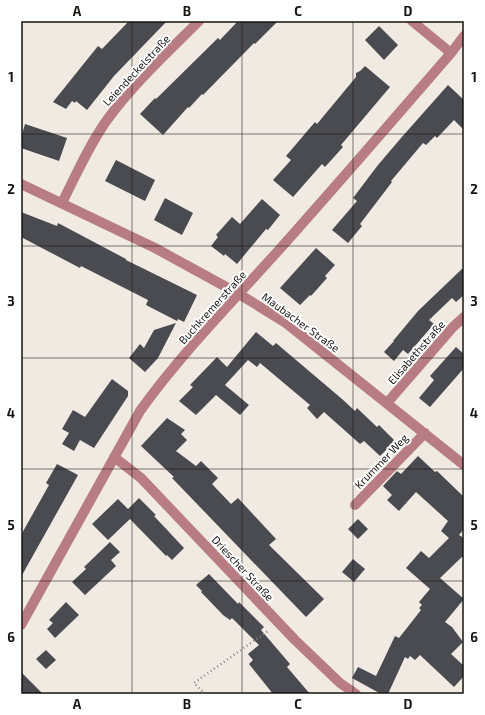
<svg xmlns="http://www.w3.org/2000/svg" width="485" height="715" font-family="'Exo 2',sans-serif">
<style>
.building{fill:#4a4a51}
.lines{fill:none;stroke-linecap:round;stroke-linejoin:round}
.path{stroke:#8c8883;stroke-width:2.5;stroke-dasharray:1 3;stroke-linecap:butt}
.minor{stroke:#b87c83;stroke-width:10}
.grid{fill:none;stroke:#161411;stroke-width:1;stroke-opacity:0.55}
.labels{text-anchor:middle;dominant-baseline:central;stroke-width:4;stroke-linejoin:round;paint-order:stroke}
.street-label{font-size:11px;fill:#161411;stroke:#fff}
.neatline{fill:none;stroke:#161411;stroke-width:1.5}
.grid-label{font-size:13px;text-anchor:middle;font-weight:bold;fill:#161411}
</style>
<rect width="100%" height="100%" fill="#f0eae2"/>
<!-- building -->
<path class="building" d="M129,21H167L114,76L87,110L76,101L75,103L72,101L66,109L53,102L98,46L102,49Z
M238,21H278L255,44L254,43L203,95L202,94L189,108L188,107L163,135L140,114L155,98L156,99L218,38L220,40Z
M379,26L398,45L384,60L365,40Z
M365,66L390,87L341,145L343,147L325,167L322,164L293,197L273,180L291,160L286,156L315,122L317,124L356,77V73L360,71Z
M448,85L464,100V130L454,120L437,138L435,136L426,145L423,143L391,181L392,182L360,224L362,226L348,243L332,230L357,201L353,198L378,165L401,138Z
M25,124L67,138L59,161L21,148V138Z
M116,160L155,180L145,201L105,181Z
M165,198L193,213L182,235L154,220Z
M262,199L280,215L268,230L266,229L237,264L225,254L224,256L211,246L218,237L216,235L232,217L240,224Z
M21,212L57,226L58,223L126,259V260L197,295L184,322L178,319L177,321L146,305L148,300L81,266L80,268L21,237Z
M316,248L335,265L325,276L327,278L311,296L310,295L300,305L280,288Z
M464,267V295L456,302L452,298L429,320L434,324L408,354L403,350L394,361L384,352L394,341H393L418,311Z
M176,323L158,358L145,372L129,358L140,344L144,348L154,330Z
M256,332L273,346L276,343L342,399L355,411L357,408L377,427L379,425L395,441L380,456L364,441L360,444L324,412L317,419L307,408L310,405L260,363L257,367L248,360L225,385L249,405L240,415L216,395L196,415L179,401L193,387L190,385L217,357L227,367Z
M456,347L464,354V368L430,407L419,398L434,380L430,376Z
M112,379L128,391V396L94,448L80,440L74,451L62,444L69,433L62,429L73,410L85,417Z
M167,418L185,430L181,434L187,440L176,451L196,466L201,461L218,478L212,484L231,504L238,498L276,539L269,545L324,599L306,617L172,478L174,477L141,446Z
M418,456L435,472L437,471L464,497V529L459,535L464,538V555L440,578L464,599L445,622L452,627L463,642L451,654L464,666V676L454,687L420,655L415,660L410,656L408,659L405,657L388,694H381L352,678L358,667L376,676L395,636L399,638L421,610L419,608L422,605L419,602L430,589L406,568L421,551L429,558L449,538L441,531L448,521L416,492L399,511L387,500L392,495L383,486L397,471L401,474Z
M383,458L388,462L373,477L369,473Z
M57,464L78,475L21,577V535L49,485L46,483Z
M139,498L156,515L154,516L184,548L172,560L167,555L166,556L130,519L108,540L92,524L118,499L128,509Z
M358,519L368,529L358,539L348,529Z
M110,542L120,552L111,560L116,566L85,595L72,582L86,569L84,567Z
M353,559L365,569L354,582L342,572Z
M209,574L238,604L239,602L264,627L261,630L290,664L287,667L310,694H273L249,664L253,660L248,654L259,645L232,618L230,620L223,615L201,592L202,591L196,585Z
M66,602L79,615L55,638L47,629L53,623L49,620Z
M46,650L56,660L46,669L36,659Z
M21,672L43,694H21Z"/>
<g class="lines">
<!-- path -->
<path class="path" d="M205,694L194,683L268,631"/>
<!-- minor -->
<path class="minor" d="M412,21L451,53
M21,184L155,248L239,294L286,323L464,465
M62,203C76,175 89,145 107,120C134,83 167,53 199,21
M387,403L453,327L464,317
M114,457L141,478L295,640L340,683L356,694
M355,505L425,433
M21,625L140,411C181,354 231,303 278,251C336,186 394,119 451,53L464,36"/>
</g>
<!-- grid -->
<path class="grid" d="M132,21V694M242,21V694M353,21V694M21,134H464M21,246H464M21,358H464M21,469H464M21,581H464"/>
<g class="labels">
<!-- street labels -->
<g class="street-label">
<text transform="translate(136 70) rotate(-47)">Leiendeckelstraße</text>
<text transform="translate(212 307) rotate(-48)">Buchkremerstraße</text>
<text transform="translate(301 322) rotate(36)">Maubacher Straße</text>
<text transform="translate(416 352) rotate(-49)">Elisabethstraße</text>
<text transform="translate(381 461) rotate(-46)">Krummer Weg</text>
<text transform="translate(243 568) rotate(47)">Driescher Straße</text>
</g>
</g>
<!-- border -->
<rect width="485" height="715" fill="none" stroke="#ffffff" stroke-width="44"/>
<rect x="22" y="22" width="441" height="671" class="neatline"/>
<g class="grid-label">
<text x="77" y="16">A</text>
<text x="187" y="16">B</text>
<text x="298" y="16">C</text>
<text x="408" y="16">D</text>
<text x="11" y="82">1</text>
<text x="474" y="82">1</text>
<text x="11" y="194">2</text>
<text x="474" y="194">2</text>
<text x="11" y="306">3</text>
<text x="474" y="306">3</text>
<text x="11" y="418">4</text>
<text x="474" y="418">4</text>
<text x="11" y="530">5</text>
<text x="474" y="530">5</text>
<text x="11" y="642">6</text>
<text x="474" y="642">6</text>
<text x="77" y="709">A</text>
<text x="187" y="709">B</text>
<text x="298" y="709">C</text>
<text x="408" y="709">D</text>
</g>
</svg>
